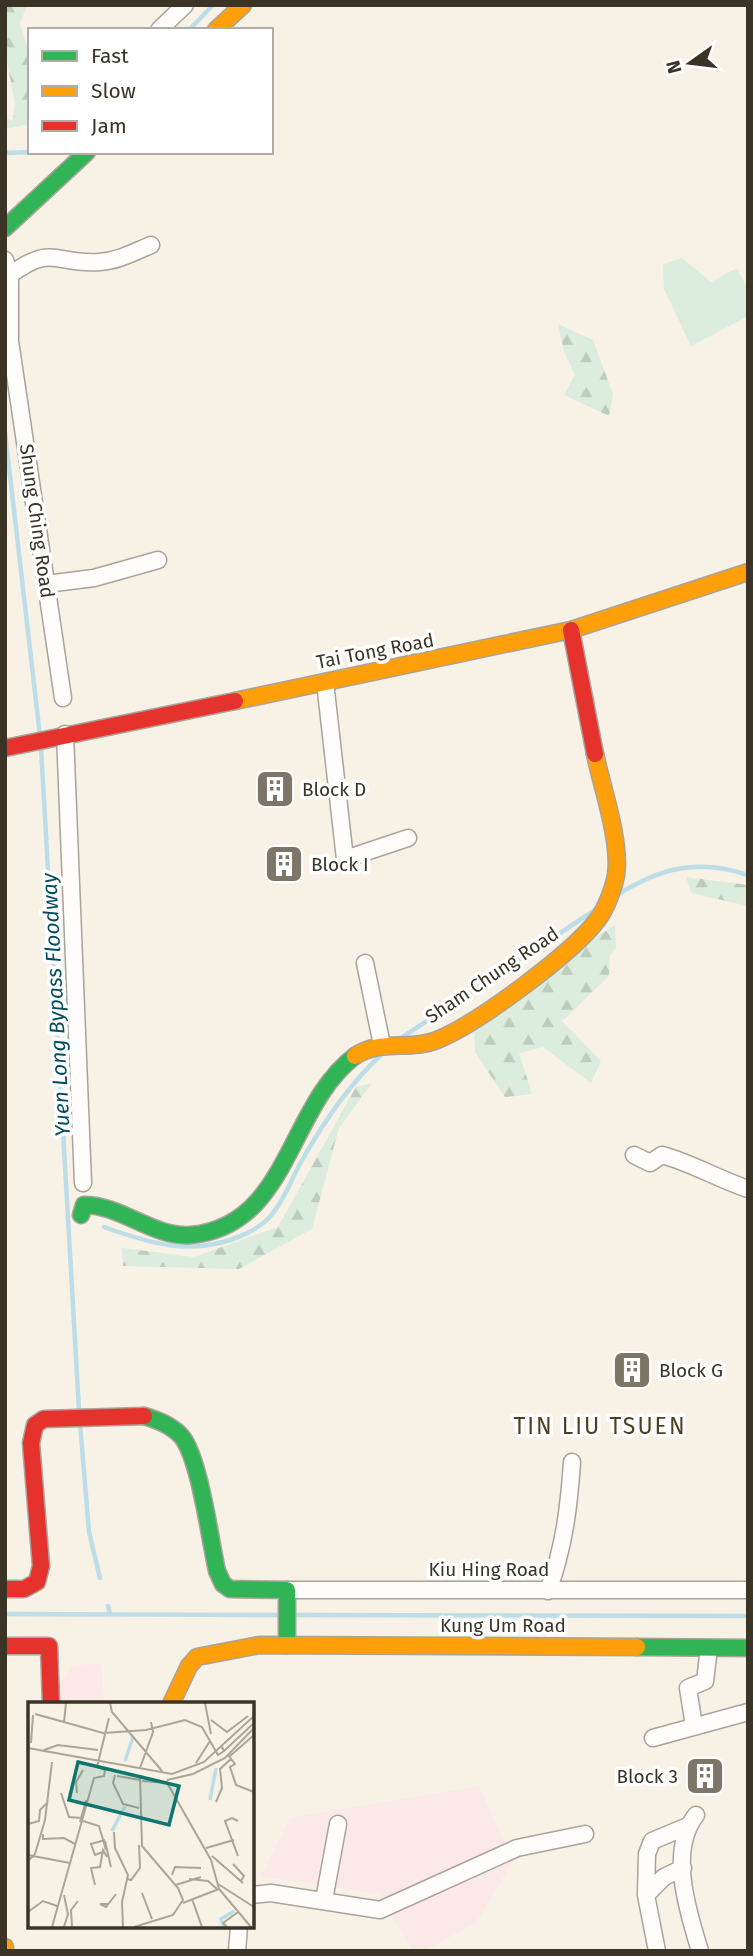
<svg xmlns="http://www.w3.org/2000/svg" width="753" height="1956" font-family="'Fira Sans',sans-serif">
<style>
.industrial{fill:#fbe9e8}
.grass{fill:#dceddd}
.forest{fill:url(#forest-firs)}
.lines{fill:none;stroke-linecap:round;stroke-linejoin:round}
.stream{stroke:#bddee8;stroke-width:4.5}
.street-casing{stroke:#a9a399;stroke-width:19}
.fast-casing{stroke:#a9a399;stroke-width:19}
.slow-casing{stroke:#a9a399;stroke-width:19}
.jam-casing{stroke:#a9a399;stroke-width:19}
.street{stroke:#fefdfb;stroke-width:16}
.fast{stroke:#30b455;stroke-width:16}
.slow{stroke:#ff9f0a;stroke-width:16}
.jam{stroke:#e5322d;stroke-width:16}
.labels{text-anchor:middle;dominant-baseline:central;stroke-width:7;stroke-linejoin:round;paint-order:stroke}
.street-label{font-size:19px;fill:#3a3326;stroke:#fff}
.poi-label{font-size:19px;fill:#3a3326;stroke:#fff;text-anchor:start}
.water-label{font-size:21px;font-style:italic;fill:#034b5f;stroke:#fff}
.quarter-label{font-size:23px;letter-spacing:2px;fill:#4d3f22;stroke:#fff}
.inset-river{fill:none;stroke:#bddee8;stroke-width:3.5}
.inset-road{fill:none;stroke:#aba599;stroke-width:2}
.view{fill:#0f766e;fill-opacity:0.15;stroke:#0f766e;stroke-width:3.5}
.inset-edge{fill:none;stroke:#3a3326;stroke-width:3.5}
</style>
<defs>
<pattern id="forest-firs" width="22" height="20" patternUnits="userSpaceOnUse" patternTransform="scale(1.75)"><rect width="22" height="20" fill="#dceddd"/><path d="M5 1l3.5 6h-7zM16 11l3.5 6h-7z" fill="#beccbe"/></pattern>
</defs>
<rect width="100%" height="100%" fill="#f7f1e6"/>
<!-- industrial -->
<path class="industrial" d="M102,1664L104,1704H60L59,1683L74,1665Z
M479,1786L513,1861L476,1923L424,1951H413L378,1894L261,1876L290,1818Z"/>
<!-- grass -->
<path class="grass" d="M682,258L711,282L737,268L748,290V316L691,346L664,289L663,264Z"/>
<!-- forest -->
<path class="forest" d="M5,5H27L20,24L30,56V124L5,129V118L13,121L15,103L5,52Z
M558,324L593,340L613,394L609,416L564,395L575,375L564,351Z
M686,877L748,885V906L691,893Z
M615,925L616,948L610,955L609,976L562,1021L601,1061L591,1083L543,1047L519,1053L532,1094L505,1097L475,1052L474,1016Z
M372,1083L339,1128L312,1229L239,1269L123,1266L122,1248L194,1257L278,1227L356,1087Z"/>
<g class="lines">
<!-- stream -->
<path class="stream" d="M189,30L213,5
M5,153L31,152
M5,432L40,736
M41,748L79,1410
M617,895C660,868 698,858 748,875
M401,1038L595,910
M104,1227C149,1243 187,1255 233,1239C247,1234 264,1225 273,1213C285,1198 292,1178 301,1162C323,1123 348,1085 381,1055
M80,1423L89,1532L100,1578
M108,1606L110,1614
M5,1614L281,1615
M294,1615L748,1616"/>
<!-- street casing -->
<g class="street-casing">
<path id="street" d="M159,30L185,5
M5,260L10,275V341L63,698
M10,275C53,243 55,265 99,262C118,261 134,252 151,245
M46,584L94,578L158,560
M325,682L345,859L408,838
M65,734L83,1183
M365,963L382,1045
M634,1155L650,1163L662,1155C692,1163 718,1179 748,1189
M287,1590H748
M548,1591C564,1548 569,1507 572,1462
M694,1726L688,1688L705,1681L709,1648
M653,1738L748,1712
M696,1815C668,1851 688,1912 700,1951
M252,1895L271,1893L380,1910L517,1848L585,1834
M646,1895L647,1854L652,1841L688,1826
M324,1900L338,1824
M237,1951L239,1926
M657,1951L646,1895L664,1877L683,1868"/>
</g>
<!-- fast casing -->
<g class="fast-casing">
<path id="fast" d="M5,228L87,152
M81,1215L84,1205C122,1205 153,1238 191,1235C289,1226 288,1106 355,1056
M144,1416C158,1420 173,1426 182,1437C200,1460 210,1540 217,1571L223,1584L230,1589L287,1590V1645
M637,1647L748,1648"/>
</g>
<!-- slow casing -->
<g class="slow-casing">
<path id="slow" d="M216,30L243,5
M235,701L571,630L748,572
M355,1056C380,1039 411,1051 437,1040C477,1024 573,953 598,919C606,909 614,887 616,875C621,841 602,788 595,754
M171,1704L189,1666L197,1657L259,1645L637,1647
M5,1947V1951"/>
</g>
<!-- jam casing -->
<g class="jam-casing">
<path id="jam" d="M571,630L595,754
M5,748L235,701
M5,1589H24L37,1582L41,1566L31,1443L35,1425L44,1419L144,1416
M5,1646H49L51,1704"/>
</g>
<!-- street -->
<use href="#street" class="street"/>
<!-- fast -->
<use href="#fast" class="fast"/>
<!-- slow -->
<use href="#slow" class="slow"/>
<!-- jam -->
<use href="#jam" class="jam"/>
</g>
<!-- icons -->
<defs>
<g id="building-square" transform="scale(2.0125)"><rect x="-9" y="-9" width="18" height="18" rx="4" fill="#7c7669" stroke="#fff"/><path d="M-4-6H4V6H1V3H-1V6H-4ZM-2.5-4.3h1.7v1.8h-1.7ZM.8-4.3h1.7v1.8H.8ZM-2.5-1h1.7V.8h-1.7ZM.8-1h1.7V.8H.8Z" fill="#fff"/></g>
</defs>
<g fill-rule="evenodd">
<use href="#building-square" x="275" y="789"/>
<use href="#building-square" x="284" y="864"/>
<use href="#building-square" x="632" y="1370"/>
<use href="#building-square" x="705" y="1776"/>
</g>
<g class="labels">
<!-- street labels -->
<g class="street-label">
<text transform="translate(37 521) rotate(82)">Shung Ching Road</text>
<text transform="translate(375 651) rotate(-11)">Tai Tong Road</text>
<text transform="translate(492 975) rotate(-34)">Sham Chung Road</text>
<text x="489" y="1569">Kiu Hing Road</text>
<text x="503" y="1625">Kung Um Road</text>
</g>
<!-- poi labels -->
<g class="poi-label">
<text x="302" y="789">Block D</text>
<text x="311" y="864">Block I</text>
<text x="659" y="1370">Block G</text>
<text x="678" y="1776" text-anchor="end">Block 3</text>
</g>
<!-- water labels -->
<g class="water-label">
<text transform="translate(56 1005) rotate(-93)">Yuen Long Bypass Floodway</text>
</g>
<!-- quarter labels -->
<g class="quarter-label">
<text x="600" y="1426">TIN LIU TSUEN</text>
</g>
</g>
<!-- overview -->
<g transform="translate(28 1702)">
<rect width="226" height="226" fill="#f7f1e6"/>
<path class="inset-river" d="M97,59L105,35M182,98L188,66M84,129L97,104M196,225L193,217L206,209"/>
<path class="inset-road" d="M38,1L36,20L75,31L118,28L157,18L174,25L190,53L196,49L193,43M82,1L84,10L134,69M177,1L183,32M7,12L36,20M183,18L199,30L220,14M3,41L5,13M0,46L144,72L176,60L226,14M16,48L30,43L70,48M196,49L226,21M200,53L207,62L202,65L208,83L226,90M202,54L226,33M168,61L182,39M112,66L125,30L123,20M87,73L85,81L95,102L111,106M89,74L112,78M139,78L165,72L197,56L226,26M114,79L139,81M138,79L183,158L191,187L223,225M33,91L41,115L53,116M49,91L48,80L55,68M188,100L194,86L192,67L203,57M55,119L71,124L78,148M210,119L204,116L197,119L210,154M52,120L58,98M0,122L11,119L12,108L20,100M86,130L87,146L100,173L94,200L95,225M15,132V137L36,136L47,142M77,139L83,165M178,146L206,138M75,150L67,153L63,142L77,138M0,153L42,161M184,154L215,181M0,159L7,152L17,118L24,60M205,162L216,174L213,179M144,173L147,165L173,166M99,177L103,178L112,166L111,143M161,177L180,179L189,187M190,182L226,205M67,183L63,166L72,165L75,148L79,155M148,183L173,175M114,191L124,217M164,197L174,225M155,201L191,187M80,202H72L78,205L88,192M0,210L15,199L29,204M24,225L66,76L76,74L77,68L69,65L81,16M36,225L40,212L36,193M44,225L43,208L50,199M106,225L145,213L155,198L150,186L114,144L112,73M199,225L195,221L210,210"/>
<path class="view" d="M50,60L151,84L141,123L41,98Z"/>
<rect width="226" height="226" class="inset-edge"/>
</g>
<!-- border -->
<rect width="753" height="1956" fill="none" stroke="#3a3326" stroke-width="14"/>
<!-- legend -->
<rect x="28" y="28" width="245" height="126" fill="#ffffff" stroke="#b0ada8" stroke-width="2"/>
<rect x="42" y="51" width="35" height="10" fill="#30b455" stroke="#b0ada8" stroke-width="2"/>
<text x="91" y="63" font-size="21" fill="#3a3326">Fast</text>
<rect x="42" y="86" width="35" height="10" fill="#ff9f0a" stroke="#b0ada8" stroke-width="2"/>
<text x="91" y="98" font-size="21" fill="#3a3326">Slow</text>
<rect x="42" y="121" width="35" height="10" fill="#e5322d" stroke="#b0ada8" stroke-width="2"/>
<text x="91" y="133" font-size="21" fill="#3a3326">Jam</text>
<!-- north arrow -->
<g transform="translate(690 63) rotate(256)" stroke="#ffffff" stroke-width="5" paint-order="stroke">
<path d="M0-5L12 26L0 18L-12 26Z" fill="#3a3326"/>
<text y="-10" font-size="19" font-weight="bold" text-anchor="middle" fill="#3a3326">N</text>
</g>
</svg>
